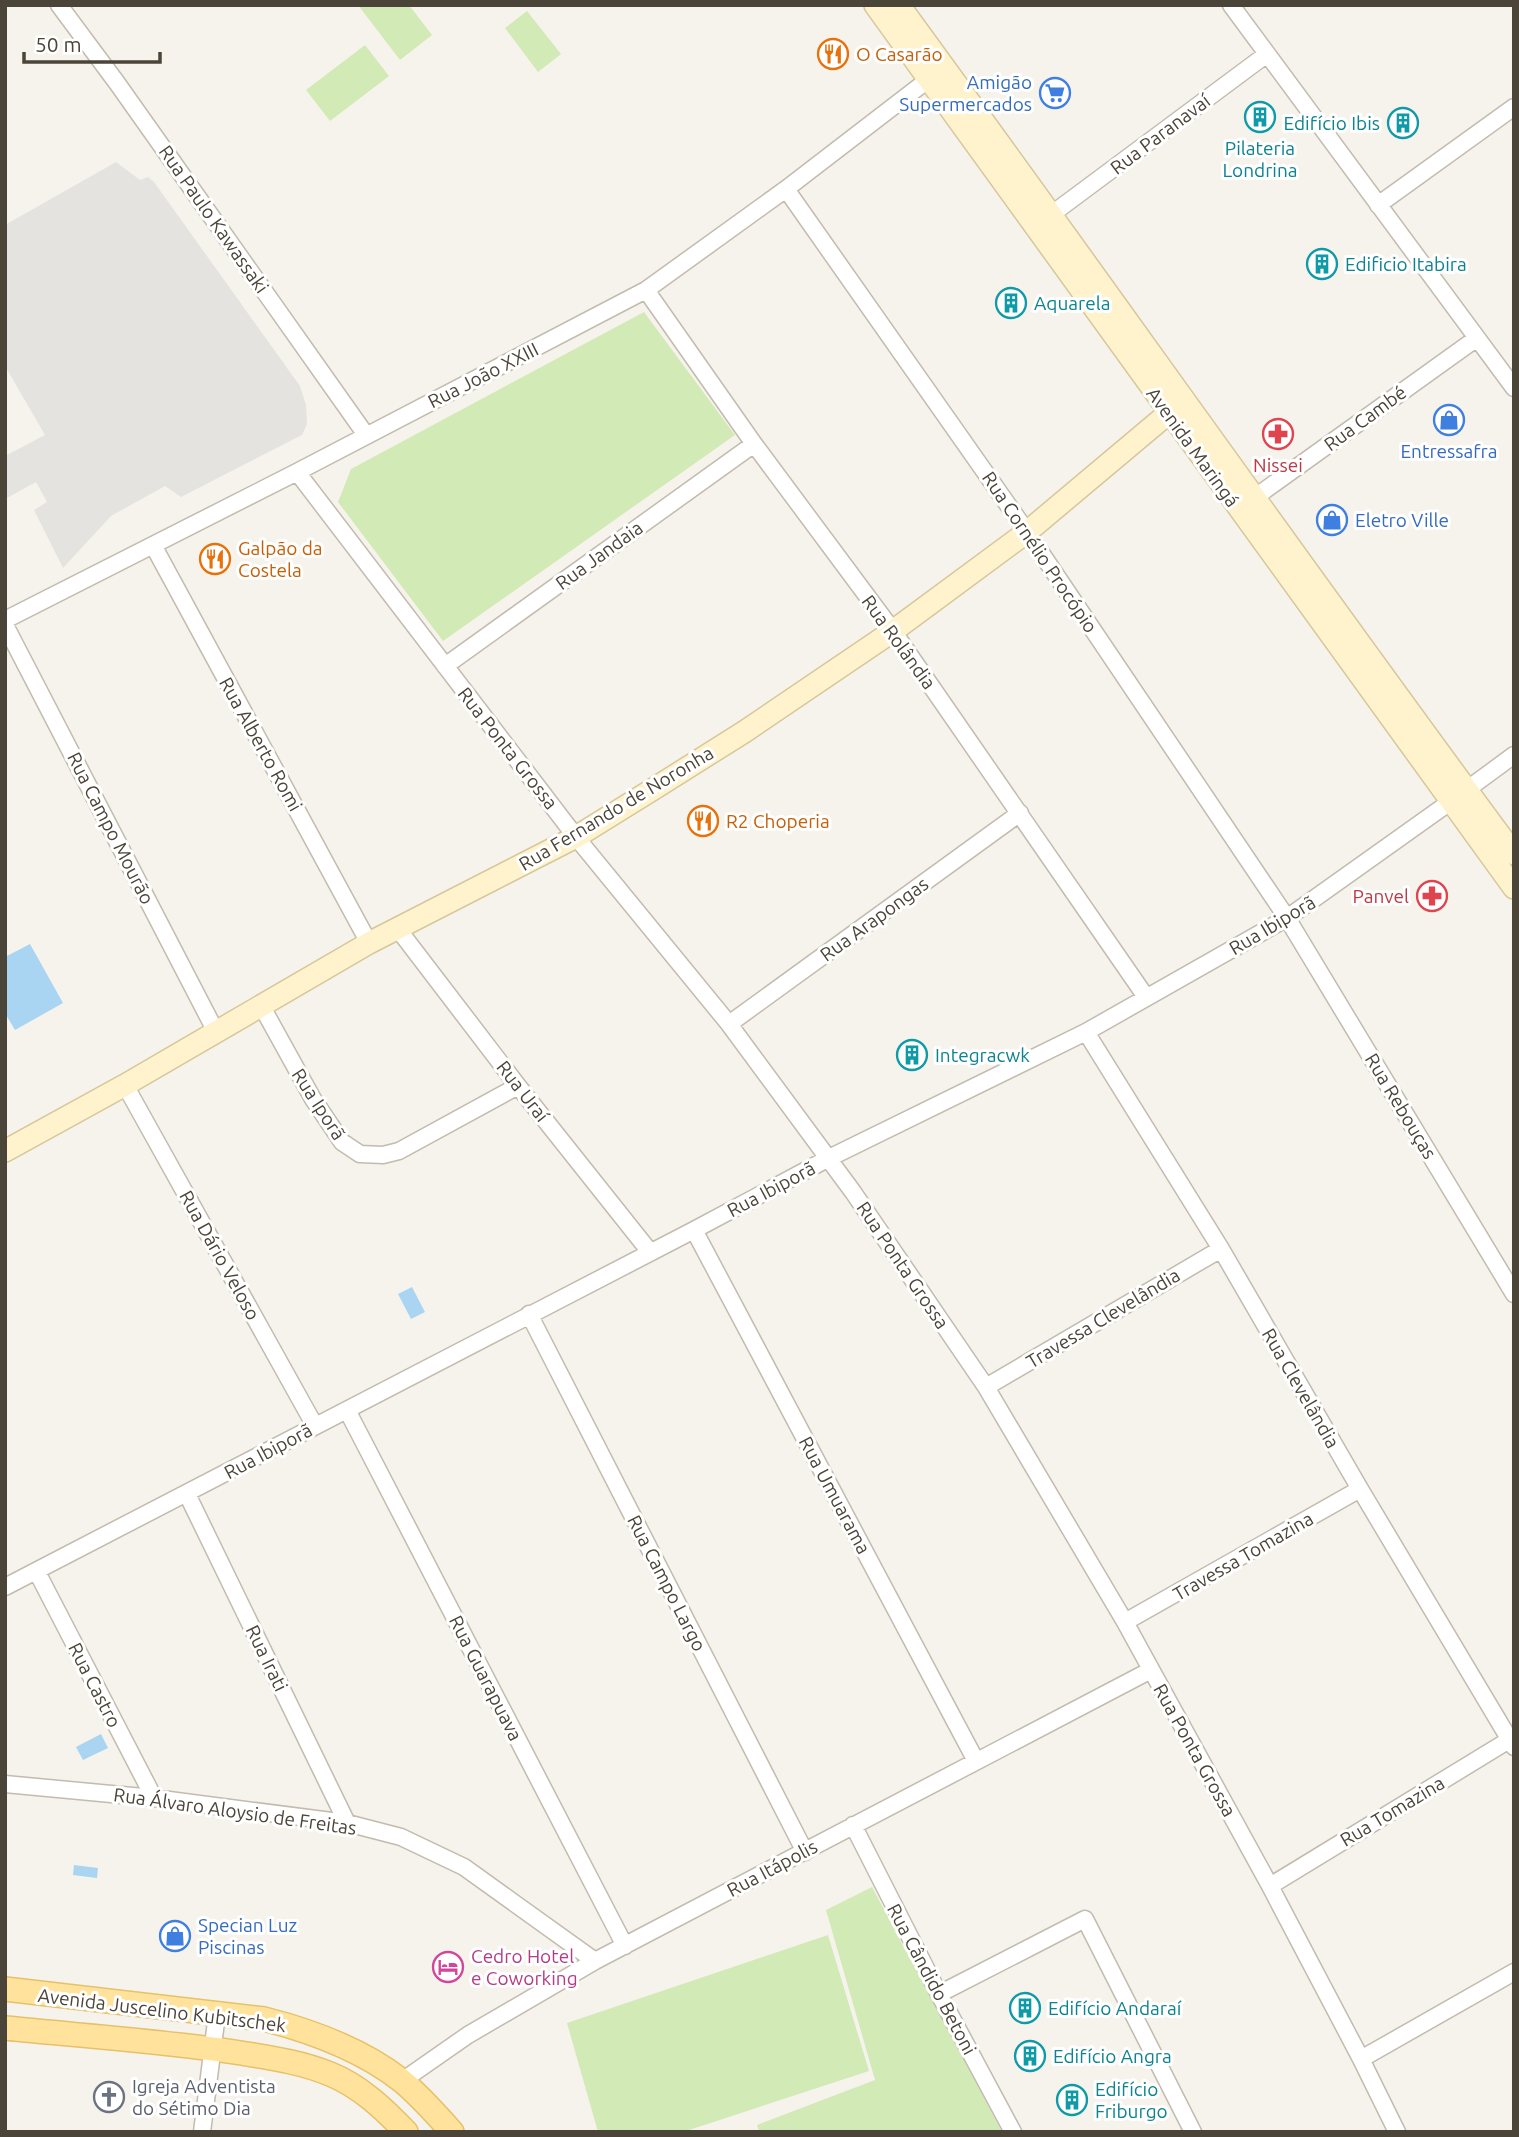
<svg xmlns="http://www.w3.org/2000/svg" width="1519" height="2137" font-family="Ubuntu,sans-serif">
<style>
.green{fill:#d2eab5}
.parking{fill:#e5e3e0}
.water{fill:#a9d4f2}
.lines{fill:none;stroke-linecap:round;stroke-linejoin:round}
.street-casing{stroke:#c2bbae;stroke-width:19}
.secondary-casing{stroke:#d6c79b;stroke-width:24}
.primary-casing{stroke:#e6c16a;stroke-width:26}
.street{stroke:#fff;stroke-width:16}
.secondary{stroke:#fff3cd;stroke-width:21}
.primary{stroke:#ffe39c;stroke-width:23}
.labels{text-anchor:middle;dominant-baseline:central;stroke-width:6;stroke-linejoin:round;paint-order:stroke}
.food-label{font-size:19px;fill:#c56008;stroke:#fff;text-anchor:start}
.shop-label{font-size:19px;fill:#366cbe;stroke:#fff;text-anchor:start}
.culture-label{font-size:19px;fill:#0d838f;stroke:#fff;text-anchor:start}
.street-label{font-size:19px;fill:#4b4439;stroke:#fff}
.health-label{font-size:19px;fill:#be3a42;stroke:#fff}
.hotel-label{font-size:19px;fill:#b23c85;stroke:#fff;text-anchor:start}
.worship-label{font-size:19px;fill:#5b616d;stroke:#fff;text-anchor:start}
</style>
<rect width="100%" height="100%" fill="#f6f3ec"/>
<!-- green -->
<path class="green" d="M358,5H409L432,35L400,60Z
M527,11L561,54L538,72L505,28Z
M365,45L389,76L330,121L306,90Z
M644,312L735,435L443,641L338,502L351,469Z
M872,1887L1002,2132H759L757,2125L875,2080L826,1910Z
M828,1935L869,2071L683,2132H598L567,2023Z"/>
<!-- parking -->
<path class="parking" d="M116,162L140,180L148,177L154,182L300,386L306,405L307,424L302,435L181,497L165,486L111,516L63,568L34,510L47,502L36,482L5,499V456L45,435L5,366V225Z"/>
<!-- water -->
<path class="water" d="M30,944L63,1003L15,1030L5,1013V957Z
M412,1287L425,1312L411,1319L398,1294Z
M101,1734L108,1748L83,1760L76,1747Z
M74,1865L98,1868L97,1878L73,1875Z"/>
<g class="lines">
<!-- street casing -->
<g class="street-casing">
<path id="street" d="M59,5L117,83L366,435
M1231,5L1514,388
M786,189L1027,532L1287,918L1514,1294
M1378,205L1514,107
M1052,214L1267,54
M646,290L754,444L893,631L1146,997
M297,472L576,837L729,1024L853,1192L986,1387L1125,1622L1270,1886L1361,2059L1397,2132
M1254,498L1477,338
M153,545L369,943
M5,620L297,472L646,290L786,189L929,79
M5,625L216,1032
M445,666L754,444
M398,929L518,1086L650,1252
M261,1005L313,1099L342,1142L360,1154L383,1155L399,1151L518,1086
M729,1024L1020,813
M1086,1032L1221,1249L1360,1489L1514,1747
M125,1085L315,1426
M694,1230L976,1761
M529,1314L805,1852
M986,1387L1221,1249
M347,1410L625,1946
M187,1494L347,1823
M37,1572L154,1798
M5,1587L694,1230L829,1158L1086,1032L1287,918L1450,802L1514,755
M1125,1622L1360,1489
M5,1784L154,1798L347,1823L401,1837L464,1867L595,1961
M853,1825L939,1994L1013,2132
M1270,1886L1514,1737
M939,1994L1085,1919L1193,2132
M1361,2059L1514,1972
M402,2081L468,2035L595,1961L1151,1670
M202,2132L217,2014"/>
</g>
<!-- secondary casing -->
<g class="secondary-casing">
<path id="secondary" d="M875,5L1514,888
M899,5C1105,287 1306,573 1514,854
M5,1151L125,1085L369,943L576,837L655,788L744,732L893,631L1027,532L1183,401"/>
</g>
<!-- primary casing -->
<g class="primary-casing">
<path id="primary" d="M5,1989L264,2019C311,2031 364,2051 402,2081C420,2096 437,2115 452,2132
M5,2028C84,2036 163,2041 241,2053C271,2058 301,2062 330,2074C360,2086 384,2109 406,2132"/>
</g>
<!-- street -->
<use href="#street" class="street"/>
<!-- secondary -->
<use href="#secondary" class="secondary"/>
<!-- primary -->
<use href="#primary" class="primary"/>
</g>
<!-- icons -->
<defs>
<g id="restaurant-ring" transform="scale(1.575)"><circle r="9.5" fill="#fff" stroke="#e8710a" stroke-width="1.5"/><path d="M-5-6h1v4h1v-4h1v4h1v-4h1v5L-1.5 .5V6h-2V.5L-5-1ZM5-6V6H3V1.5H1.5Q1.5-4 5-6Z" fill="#e8710a"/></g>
<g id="supermarket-ring" transform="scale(1.575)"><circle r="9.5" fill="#fff" stroke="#3f7fe0" stroke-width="1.5"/><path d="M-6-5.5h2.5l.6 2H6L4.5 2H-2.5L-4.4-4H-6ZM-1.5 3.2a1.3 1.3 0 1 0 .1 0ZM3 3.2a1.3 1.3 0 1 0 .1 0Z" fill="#3f7fe0"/></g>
<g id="building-ring" transform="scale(1.575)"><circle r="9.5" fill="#fff" stroke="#0f9aa8" stroke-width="1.5"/><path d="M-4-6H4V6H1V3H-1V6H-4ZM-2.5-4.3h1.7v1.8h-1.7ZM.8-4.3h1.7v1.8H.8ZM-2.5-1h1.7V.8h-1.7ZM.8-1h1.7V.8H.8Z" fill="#0f9aa8"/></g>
<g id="shop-ring" transform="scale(1.575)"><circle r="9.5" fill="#fff" stroke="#3f7fe0" stroke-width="1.5"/><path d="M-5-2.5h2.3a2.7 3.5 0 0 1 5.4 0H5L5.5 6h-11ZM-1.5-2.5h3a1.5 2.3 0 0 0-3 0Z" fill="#3f7fe0"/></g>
<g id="pharmacy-ring" transform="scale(1.575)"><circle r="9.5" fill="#fff" stroke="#e0444e" stroke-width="1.5"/><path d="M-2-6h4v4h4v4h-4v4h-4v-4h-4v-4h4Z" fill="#e0444e"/></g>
<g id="hotel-ring" transform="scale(1.575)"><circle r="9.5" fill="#fff" stroke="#d1479c" stroke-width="1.5"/><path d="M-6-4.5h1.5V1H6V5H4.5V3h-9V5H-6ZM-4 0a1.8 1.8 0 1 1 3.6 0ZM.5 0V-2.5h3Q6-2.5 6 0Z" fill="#d1479c"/></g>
<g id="church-ring" transform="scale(1.575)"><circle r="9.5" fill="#fff" stroke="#6b7280" stroke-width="1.5"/><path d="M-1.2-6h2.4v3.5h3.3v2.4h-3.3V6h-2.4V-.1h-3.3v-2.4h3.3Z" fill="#6b7280"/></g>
</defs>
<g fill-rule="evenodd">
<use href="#restaurant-ring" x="833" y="54"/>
<use href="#supermarket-ring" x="1055" y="93"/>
<use href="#building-ring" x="1260" y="117"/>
<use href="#building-ring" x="1403" y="123"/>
<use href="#building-ring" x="1322" y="264"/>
<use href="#building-ring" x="1011" y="303"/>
<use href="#shop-ring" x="1449" y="420"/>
<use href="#pharmacy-ring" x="1278" y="434"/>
<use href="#shop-ring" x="1332" y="520"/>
<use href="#restaurant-ring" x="215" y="559"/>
<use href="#restaurant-ring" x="703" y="821"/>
<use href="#pharmacy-ring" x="1432" y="896"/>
<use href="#building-ring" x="912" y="1055"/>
<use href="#shop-ring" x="175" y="1936"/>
<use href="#hotel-ring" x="448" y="1967"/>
<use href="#building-ring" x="1025" y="2008"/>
<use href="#building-ring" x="1030" y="2056"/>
<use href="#church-ring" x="109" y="2097"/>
<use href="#building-ring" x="1072" y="2100"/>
</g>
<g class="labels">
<!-- food labels -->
<g class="food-label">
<text x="856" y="54">O Casarão</text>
<text x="238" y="548">Galpão da<tspan x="238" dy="22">Costela</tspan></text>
<text x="726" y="821">R2 Choperia</text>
</g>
<!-- shop labels -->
<g class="shop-label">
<text x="1032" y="82" text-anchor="end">Amigão<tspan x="1032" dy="22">Supermercados</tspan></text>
<text x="1449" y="451" text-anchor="middle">Entressafra</text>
<text x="1355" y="520">Eletro Ville</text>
<text x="198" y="1925">Specian Luz<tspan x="198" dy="22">Piscinas</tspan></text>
</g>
<!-- culture labels -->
<g class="culture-label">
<text x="1380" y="123" text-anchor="end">Edifício Ibis</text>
<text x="1260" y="148" text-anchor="middle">Pilateria<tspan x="1260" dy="22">Londrina</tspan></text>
<text x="1345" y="264">Edificio Itabira</text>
<text x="1034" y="303">Aquarela</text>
<text x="935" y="1055">Integracwk</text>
<text x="1048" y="2008">Edifício Andaraí</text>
<text x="1053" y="2056">Edifício Angra</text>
<text x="1095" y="2089">Edifício<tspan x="1095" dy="22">Friburgo</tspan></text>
</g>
<!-- street labels -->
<g class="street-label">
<text transform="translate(1160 134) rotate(-37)">Rua Paranavaí</text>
<text transform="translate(214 219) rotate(55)">Rua Paulo Kawassaki</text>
<text transform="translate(483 375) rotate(-27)">Rua João XXIII</text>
<text transform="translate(1365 418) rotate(-36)">Rua Cambé</text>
<text transform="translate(1193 447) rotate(54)">Avenida Maringá</text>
<text transform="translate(1040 552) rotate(56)">Rua Cornélio Procópio</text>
<text transform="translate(599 555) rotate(-36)">Rua Jandaia</text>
<text transform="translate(899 642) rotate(54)">Rua Rolândia</text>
<text transform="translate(261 744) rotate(61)">Rua Alberto Romi</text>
<text transform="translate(508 748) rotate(52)">Rua Ponta Grossa</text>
<text transform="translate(616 808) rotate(-31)">Rua Fernando de Noronha</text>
<text transform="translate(111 828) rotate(63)">Rua Campo Mourão</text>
<text transform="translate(874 919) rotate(-36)">Rua Arapongas</text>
<text transform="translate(1272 925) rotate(-31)">Rua Ibiporã</text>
<text transform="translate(523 1091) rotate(52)">Rua Uraí</text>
<text transform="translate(319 1104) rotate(57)">Rua Iporã</text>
<text transform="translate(1401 1106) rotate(59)">Rua Rebouças</text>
<text transform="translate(771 1189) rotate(-28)">Rua Ibiporã</text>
<text transform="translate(220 1255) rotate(61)">Rua Dário Veloso</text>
<text transform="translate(903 1265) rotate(56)">Rua Ponta Grossa</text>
<text transform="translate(1103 1318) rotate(-31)">Travessa Clevelândia</text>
<text transform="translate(1301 1388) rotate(60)">Rua Clevelândia</text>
<text transform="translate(268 1451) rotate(-28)">Rua Ibiporã</text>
<text transform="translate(835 1495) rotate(62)">Rua Umuarama</text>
<text transform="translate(1243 1556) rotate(-30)">Travessa Tomazina</text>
<text transform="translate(667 1583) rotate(63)">Rua Campo Largo</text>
<text transform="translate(267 1658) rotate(64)">Rua Irati</text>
<text transform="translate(486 1678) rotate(63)">Rua Guarapuava</text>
<text transform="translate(95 1685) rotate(63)">Rua Castro</text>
<text transform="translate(1195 1750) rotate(61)">Rua Ponta Grossa</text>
<text transform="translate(235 1811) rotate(8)">Rua Álvaro Aloysio de Freitas</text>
<text transform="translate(1392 1811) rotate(-31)">Rua Tomazina</text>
<text transform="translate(772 1868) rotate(-28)">Rua Itápolis</text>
<text transform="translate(932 1979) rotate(62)">Rua Cândido Betoni</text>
<text transform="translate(162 2010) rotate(7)">Avenida Juscelino Kubitschek</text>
</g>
<!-- health labels -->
<g class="health-label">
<text x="1278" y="465">Nissei</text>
<text x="1409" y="896" text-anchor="end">Panvel</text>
</g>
<!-- hotel labels -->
<g class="hotel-label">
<text x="471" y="1956">Cedro Hotel<tspan x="471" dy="22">e Coworking</tspan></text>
</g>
<!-- worship labels -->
<g class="worship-label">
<text x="132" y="2086">Igreja Adventista<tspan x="132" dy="22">do Sétimo Dia</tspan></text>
</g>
</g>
<!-- border -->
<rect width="1519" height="2137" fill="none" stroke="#4b4439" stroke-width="14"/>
<!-- scale -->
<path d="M24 52v10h136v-10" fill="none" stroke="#4b4439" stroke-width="3.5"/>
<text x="35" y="52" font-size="21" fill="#4b4439" stroke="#ffffff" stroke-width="5" paint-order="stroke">50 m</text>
</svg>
